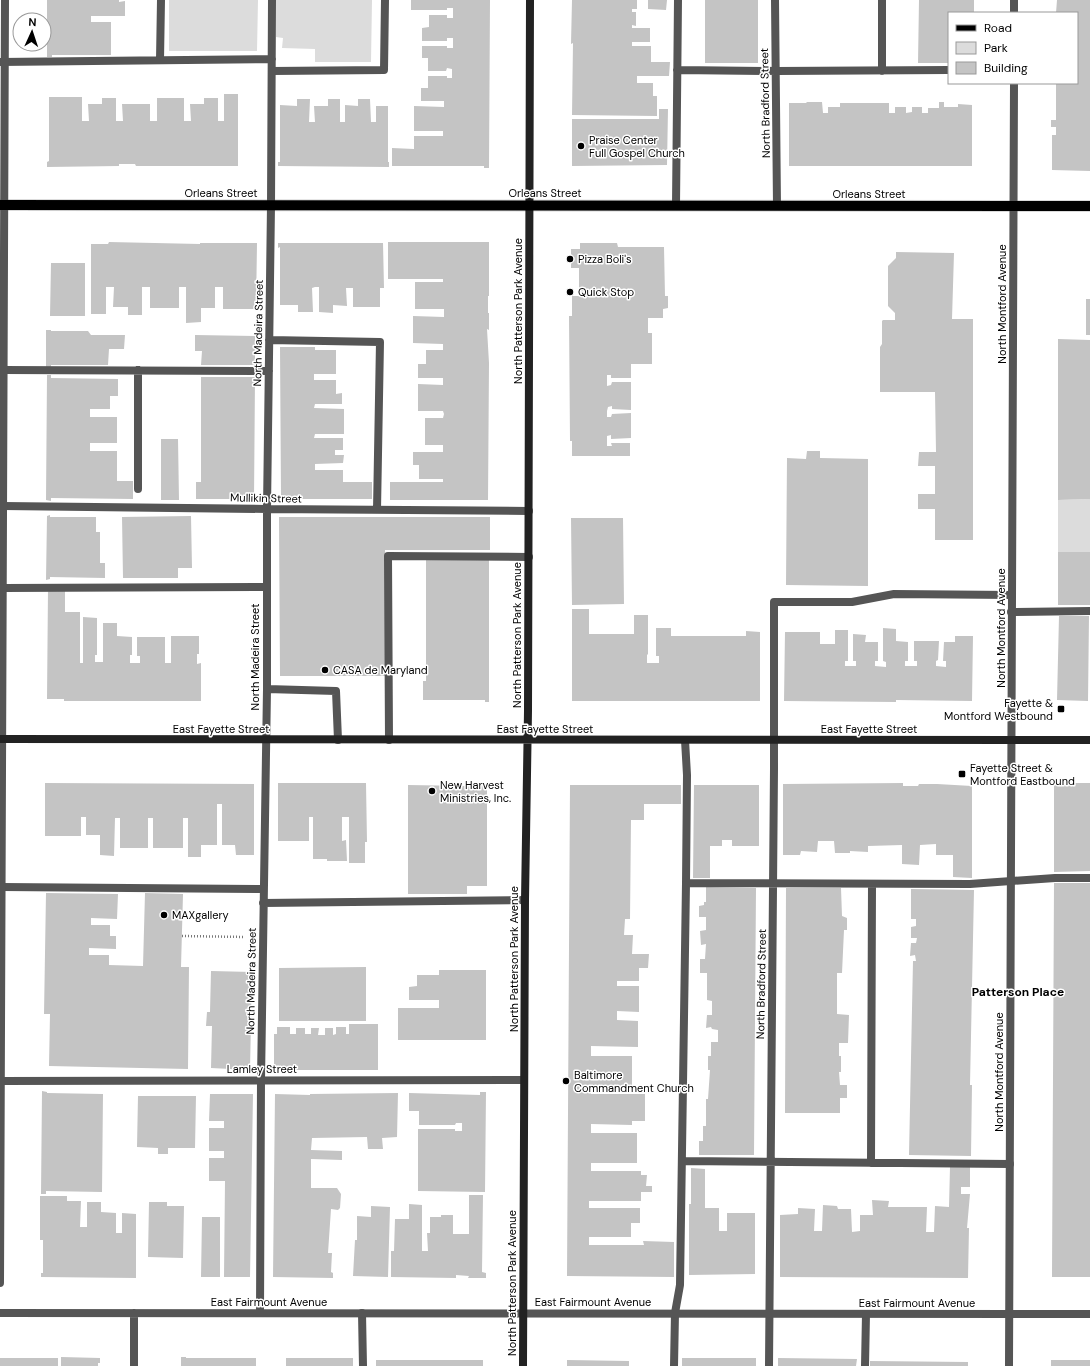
<svg xmlns="http://www.w3.org/2000/svg" width="1090" height="1366" font-family="'DM Sans',sans-serif">
<style>
.green{fill:#dcdcdc}
.building{fill:#c4c4c4}
.lines{fill:none;stroke-linecap:round;stroke-linejoin:round}
.primary-casing{stroke:#dbdbdb;stroke-width:12}
.path{stroke:#777;stroke-width:2.5;stroke-dasharray:1 2;stroke-linecap:butt}
.lane{stroke:#555;stroke-width:8}
.street{stroke:#555;stroke-width:8}
.secondary{stroke:#222;stroke-width:8}
.primary{stroke:#000;stroke-width:10}
.poi-dot{fill:#000;stroke:#fff;stroke-width:1.5}
.labels{text-anchor:middle;dominant-baseline:central;stroke-width:3;stroke-linejoin:round;paint-order:stroke}
.street-label{font-size:11px;fill:#000;stroke:#fff}
.poi-label{font-size:11px;fill:#000;stroke:#fff;text-anchor:start}
.neighbourhood-label{font-size:12px;font-weight:bold;fill:#000;stroke:#fff}
</style>
<rect width="100%" height="100%" fill="#fff"/>
<!-- green -->
<path class="green" d="M169,0H258L257,51H169Z
M276,0H372L371,62H315V49L282,48L283,38L276,37Z
M1090,499V552H1058V500Z"/>
<!-- building -->
<path class="building" d="M47,0H119V2L125,1V16H91V22H111V55H52V57H47Z
M411,0H490L489,168H484V166H392V148L414,149V136H443V131H414V106L444,107V101H421V88H428V76H447V78H452V69L447,68L446,71H428V58H422V46H447V48H453V38H447V41H422V28L429,27V15H447V18H453V8H447V10H411Z
M572,0H637V9H632V12H636V26L632,25V28H650V42H632V46H651V62H670L669,76H637V83H653V96H657V116L572,115L573,43L571,44Z
M648,0H667L666,10L648,9Z
M705,0H758V63H705Z
M919,0H974V13H949V63H918Z
M1057,0H1090V171L1052,170V135H1056V127H1051V120H1056V83H1077V13H1056Z
M224,94H238V166H136L135,164H119V166L47,167V162L49,161V97H82V121H89L88,104H102V98H116V121H123L122,104H150V121H157V98H184V121H191L190,104H204V98H218V121H224Z
M297,99H310L309,122H315L314,106H328V99H340V122H345V105L358,106V99H370L371,122H376V106H388V162H389V167L278,166V162H280V105L297,106Z
M807,102H822L823,113H828V107H840V103H889V113H895V107H906V113L912,112V107H922V113H928V108H939V102H944V107H958V104L972,105V166H789V103H806Z
M659,109H668L667,165L572,166V119H659Z
M109,242L200,244V243H257L256,309H223V287H215V308H201V322L186,323V287H179V308H150V287H142V315H128V307H113L114,287H106V314H91V244H108Z
M388,242H489V296H488V313H489V330L487,329L489,363L488,500H390V482H443V479H419V465H413V452H443V445H425V418H443L444,414L443,411H418V384L443,385V378H418V364H426V350H443V344L413,343V316L444,317V309H415V282H443V279H388Z
M278,243H383L384,288H380V307H353V288H346L347,306L333,305V313L319,312V287H315L312,288L313,312H298V305H280V247L278,248Z
M580,243H617L618,247H664L665,296H668V308L663,309V318H648V333H652V364H631V378H611V375H607V386L611,385L612,382H631V410L612,409V406L608,407L607,411V417H611L612,414L631,413V438L611,439V435L607,436V446H612L611,443H630V456H572V441H570L569,316H572V296H579V268H571V249H580Z
M896,252L954,253L952,319H973V540H935V509H918V494H935V466H918L919,452H936L935,392H880V347L882,344V321L883,320H895V313L888,306V266L896,258Z
M51,263H85V316H50Z
M1086,299H1090V335H1086Z
M46,330H51V331H88L91,335H125L124,349H109L108,365H51V368L46,367Z
M195,335L255,336V365H201L202,351H195Z
M1058,339L1090,340V499L1058,500Z
M280,347H315V350H336V374H314V380H336V394L342,393V404H315L314,408L344,409V434H315L314,438H343V450H335V455H344L343,463L315,464V470H343V482H372V499H281Z
M47,375H51V378L118,379V396H110V409H90V417H117V443H90V451H117V481H133V499L51,498V501L46,500Z
M201,377H255L254,499H196V482H201Z
M161,439H178L179,500H161Z
M807,451H820V458L868,459V586L786,585L787,458L806,459Z
M50,515V517H96V532H100V563H105V578L50,577V579L46,580L47,516Z
M191,516L192,568H178V578H123L122,517Z
M279,517H490V550H385V676H280Z
M571,518H623L624,604L572,605Z
M1058,552H1090V605H1058Z
M489,559V702H485V700H423V681H426V560Z
M48,589H65V612H80V663H83V617L97,618V655H95V662H103V623H117V636L132,637V655H130V663H140V656H137V637H165V663H171V636H199V654H197V664L201,663V701H64V699H47Z
M572,609H589V634H634V615H648V655L647,654V663H659V656H656V628H671V636H746V631L760,632V701H572Z
M1059,616H1089L1088,701L1057,700Z
M883,628L896,629V641L908,642V661H905V666H917V661H914V641H939L938,660L936,661V666L946,667V661H943L944,642H955V636H973L972,701L896,700V702L784,701L785,632H820V644H835V630H848V661H845V666H856V661H853V634L866,635L865,642H878V661H875V666L886,667V662L883,661Z
M45,783L254,784V855H236L235,845H222V804H217V845H201V857H188V818H183V848H153V818H148V848H120V818H115L114,856L100,855V835H86V817H81V836H45Z
M278,783H366L367,842H365V863H349V817H342V841L346,840L347,861H327V859H313V817H309V841H278Z
M468,783H490L489,788H487V886H467V894H408V785L468,786Z
M903,783V786H918L919,784H937L972,786V878L953,877V855H936V844L920,845L919,865L902,864V845L868,846V852L850,851V853H835L834,841H818L817,852L801,851L800,855H783V784Z
M1054,783H1090V871L1054,872Z
M570,785H681V804H644V820H631L630,919H625L624,935H633L632,954H649L648,968H639V981H617V986H639V1012L617,1011V1020L638,1021V1047L591,1046V1056H632V1087L591,1086V1094H645V1121H632V1125L591,1124V1133H637V1163H591V1171H641V1175H647L646,1186H652V1192H641V1201H589V1208H640V1223H631V1237H589V1245H644L643,1241L674,1242V1277L567,1276Z
M694,785H759V846H732V840H722V846H710V878H693Z
M1054,883H1090V1277H1052Z
M706,887L756,888L754,1155H699V1141H703V1126H706V1099H708L710,1070H708V1056H711V1042H718V1030L712,1029L711,1027L706,1028L707,1015H712V1001L707,1000V973H700V959H705L706,944L701,945L700,931L706,930V917H699V906L704,905V902H706Z
M786,888H841L842,916L847,918V930H844L842,973H837V1014L849,1015L848,1043H839V1056H841V1072H839L840,1085H847V1098H840V1113H785Z
M911,889L974,890L970,1085H972L971,1156L909,1155L913,961H916L915,955L910,956L911,943H916L917,938H911V927L916,926V919H911Z
M46,893L118,894L117,919L91,918V925H110V936H116V949L89,948V955H109V965L143,966L145,893L183,894L181,967H189L188,1069L49,1066L50,1014H44Z
M366,967V1021H279V968Z
M439,970H486V1040H398V1008H439V1000H409V987L417,986V975H439Z
M211,971L252,972L250,1070L211,1068L212,1026H206L207,1012H210Z
M349,1024H378V1070H274V1034H277V1027H290V1034H296V1028H305V1034H311V1028H319L318,1035H325V1028H333V1035L336,1034V1027H346V1034H349Z
M42,1091L47,1092V1093L103,1094L102,1192L46,1191V1194H41Z
M480,1092H486L485,1192L418,1191V1129H455V1131H462V1123H456L455,1125H419V1111H409V1093L480,1095Z
M398,1093L397,1137L382,1138L383,1149H368L367,1137L312,1138L311,1150L342,1151V1160L311,1159V1188H337L341,1194L340,1208L338,1210L331,1209L328,1253H332L331,1272L333,1273V1278L273,1277L275,1094L310,1095V1094Z
M210,1094H253L250,1277H224L225,1181H209V1158H224V1151H209V1128H224V1121H209Z
M138,1096H196L195,1148H168V1154H158V1148L137,1147Z
M950,1167H970V1187H961V1194H970L967,1228H969L968,1278L780,1277V1215L798,1214V1208L815,1209L814,1231H822L823,1205L837,1206L838,1209H851L852,1232L860,1231V1215H873L872,1200L889,1201L888,1207H927L926,1232H934L935,1206L949,1207Z
M691,1168L705,1169V1208H719V1231H727V1213H755V1274L689,1275V1204H691Z
M469,1195H483L482,1272L486,1273V1278H468L469,1276L456,1275V1278L391,1277V1251H394L395,1219H409V1204L422,1205V1251H428L427,1233H430V1217H441V1215H453V1234H469Z
M40,1196H67V1201H81L80,1227H87V1202H101V1212L116,1213V1233H122V1213L136,1214V1278L41,1277V1273H43V1240H40Z
M149,1202H167V1206H184L183,1258L148,1257Z
M371,1206L390,1207L388,1277L353,1276L355,1240H357V1216L371,1217Z
M202,1217H220V1277H201Z
M61,1357L100,1358V1363H98V1366H61Z
M181,1357H186V1358H256V1366H181Z
M0,1358H58V1366H0Z
M286,1358H353V1366H286Z
M682,1358H756V1366H682Z
M778,1358L857,1359L856,1366H778Z
M376,1360H483V1366H376Z
M567,1360L629,1361V1366H567Z
M1051,1360H1090V1366H1051Z
M870,1361L968,1362V1366H870Z"/>
<g class="lines">
<!-- primary casing -->
<g class="primary-casing">
<path id="primary" d="M0,205L1090,206"/>
</g>
<!-- path -->
<path class="path" d="M182,936L245,937"/>
<!-- lane -->
<path class="lane" d="M775,0L777,206
M882,0V71
M160,60L161,0
M0,62L272,59
M677,70L776,71L949,70
M272,71L384,70L385,0
M676,205L678,0
M269,340L380,342L377,510
M3,370L269,371
M138,489V370
M3,506L267,509L529,511
M3,588L266,587
M1011,612L1090,611
M267,689L336,691L338,740
M389,740L388,556L529,557
M686,883L970,884L1055,878H1090
M2,887L263,889
M263,903L525,900
M0,1081L524,1080
M682,1161L1010,1164
M871,1163L872,884
M260,1313L261,1080L267,689V509L271,205L272,0
M362,1313L363,1366
M674,1366L675,1313L680,1285L686,883L687,775L685,740
M769,1366L774,769V602H852L894,594L1012,595
M865,1366L866,1314"/>
<!-- street -->
<path class="street" d="M1014,13V0
M0,1283L5,0
M0,1313L1090,1314
M134,1313V1366
M1009,1366L1014,83"/>
<!-- secondary -->
<path class="secondary" d="M0,739L1090,740
M523,1366L525,900L528,711L530,0"/>
<!-- primary -->
<use href="#primary" class="primary"/>
</g>
<!-- markers -->
<g class="poi-dot">
<circle cx="581" cy="146" r="4"/>
<circle cx="570" cy="259" r="4"/>
<circle cx="570" cy="292" r="4"/>
<circle cx="325" cy="670" r="4"/>
<rect x="1057" y="705" width="8" height="8" rx="2"/>
<rect x="958" y="770" width="8" height="8" rx="2"/>
<circle cx="432" cy="791" r="4"/>
<circle cx="164" cy="915" r="4"/>
<circle cx="566" cy="1081" r="4"/>
</g>
<g class="labels">
<!-- street labels -->
<g class="street-label">
<text transform="translate(765 103) rotate(-91)">North Bradford Street</text>
<text x="221" y="193">Orleans Street</text>
<text x="545" y="193">Orleans Street</text>
<text x="869" y="194">Orleans Street</text>
<text transform="translate(1002 304) rotate(-90)">North Montford Avenue</text>
<text transform="translate(518 311) rotate(-90)">North Patterson Park Avenue</text>
<text transform="translate(258 333) rotate(-89)">North Madeira Street</text>
<text transform="translate(266 498) rotate(1)">Mullikin Street</text>
<text transform="translate(1001 628) rotate(-90)">North Montford Avenue</text>
<text transform="translate(517 635) rotate(-90)">North Patterson Park Avenue</text>
<text transform="translate(255 657) rotate(-90)">North Madeira Street</text>
<text x="221" y="729">East Fayette Street</text>
<text x="545" y="729">East Fayette Street</text>
<text x="869" y="729">East Fayette Street</text>
<text transform="translate(514 959) rotate(-90)">North Patterson Park Avenue</text>
<text transform="translate(251 981) rotate(-89)">North Madeira Street</text>
<text transform="translate(761 984) rotate(-89)">North Bradford Street</text>
<text x="262" y="1069">Lamley Street</text>
<text transform="translate(999 1072) rotate(-90)">North Montford Avenue</text>
<text transform="translate(512 1283) rotate(-90)">North Patterson Park Avenue</text>
<text x="269" y="1302">East Fairmount Avenue</text>
<text x="593" y="1302">East Fairmount Avenue</text>
<text x="917" y="1303">East Fairmount Avenue</text>
</g>
<!-- poi labels -->
<g class="poi-label">
<text x="589" y="140">Praise Center<tspan x="589" dy="13">Full Gospel Church</tspan></text>
<text x="578" y="259">Pizza Boli's</text>
<text x="578" y="292">Quick Stop</text>
<text x="333" y="670">CASA de Maryland</text>
<text x="1053" y="703" text-anchor="end">Fayette &amp;<tspan x="1053" dy="13">Montford Westbound</tspan></text>
<text x="970" y="768">Fayette Street &amp;<tspan x="970" dy="13">Montford Eastbound</tspan></text>
<text x="440" y="785">New Harvest<tspan x="440" dy="13">Ministries, Inc.</tspan></text>
<text x="172" y="915">MAXgallery</text>
<text x="574" y="1075">Baltimore<tspan x="574" dy="13">Commandment Church</tspan></text>
</g>
<!-- neighbourhood labels -->
<g class="neighbourhood-label">
<text x="1018" y="992">Patterson Place</text>
</g>
</g>
<!-- legend -->
<rect x="948" y="12" width="130" height="72" fill="#ffffff" stroke="#999999"/>
<rect x="956" y="25" width="20" height="6" fill="#000000" stroke="#999999"/>
<text x="984" y="32" font-size="12" fill="#000000">Road</text>
<rect x="956" y="42" width="20" height="12" fill="#dcdcdc" stroke="#999999"/>
<text x="984" y="52" font-size="12" fill="#000000">Park</text>
<rect x="956" y="62" width="20" height="12" fill="#c4c4c4" stroke="#999999"/>
<text x="984" y="72" font-size="12" fill="#000000">Building</text>
<!-- north arrow -->
<g transform="translate(32 32) rotate(3)"><circle r="19" fill="#ffffff" stroke="#999999"/>
<path d="M0-3L7 15L0 10L-7 15Z" fill="#000000"/>
<text y="-6" font-size="11" font-weight="bold" text-anchor="middle" fill="#000000">N</text>
</g>
</svg>
